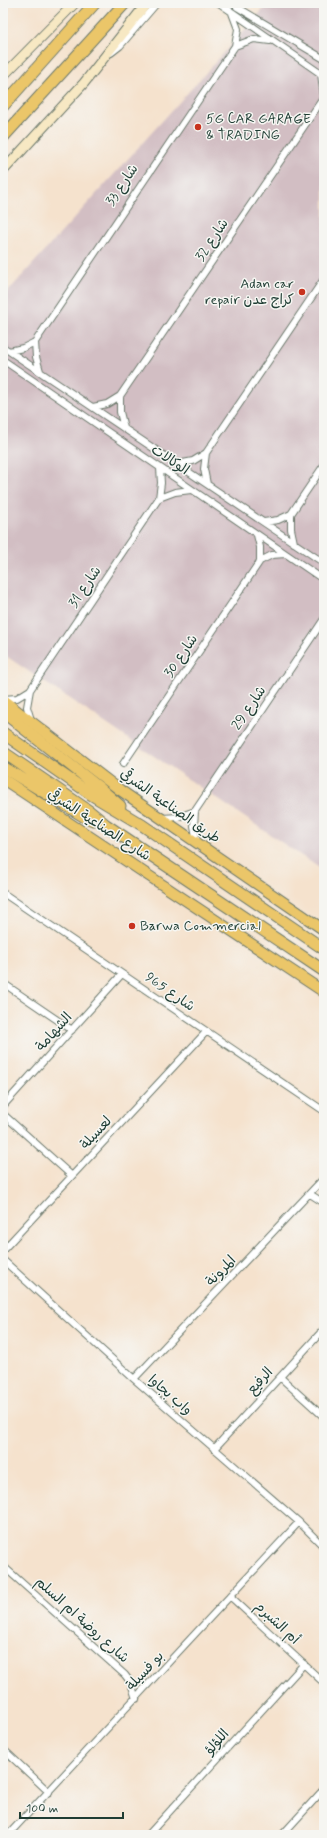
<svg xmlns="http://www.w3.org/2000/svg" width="327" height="1838" font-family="Mynerve,'Playpen Sans Arabic',sans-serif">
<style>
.industrial{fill:#d2bec3}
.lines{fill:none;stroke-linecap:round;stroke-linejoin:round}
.street-casing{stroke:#6a776a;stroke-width:8}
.secondary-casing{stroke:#6a776a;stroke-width:11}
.primary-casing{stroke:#6a776a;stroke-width:12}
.highway-casing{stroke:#6a776a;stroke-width:13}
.street{stroke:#fff;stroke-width:6}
.secondary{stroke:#f7e8c3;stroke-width:9}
.primary{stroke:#ebc669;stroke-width:10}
.highway{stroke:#ebc669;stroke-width:11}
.poi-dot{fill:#c8321e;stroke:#f6f6f2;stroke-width:1.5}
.labels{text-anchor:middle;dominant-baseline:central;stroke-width:3;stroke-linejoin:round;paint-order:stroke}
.poi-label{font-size:14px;fill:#1f3d34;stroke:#f6f6f2;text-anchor:start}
.street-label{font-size:14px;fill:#1f3d34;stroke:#f6f6f2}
</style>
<rect width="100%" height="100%" fill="#f6f6f2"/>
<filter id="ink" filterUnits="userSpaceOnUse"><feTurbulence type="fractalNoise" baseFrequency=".025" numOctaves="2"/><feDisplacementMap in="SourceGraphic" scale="8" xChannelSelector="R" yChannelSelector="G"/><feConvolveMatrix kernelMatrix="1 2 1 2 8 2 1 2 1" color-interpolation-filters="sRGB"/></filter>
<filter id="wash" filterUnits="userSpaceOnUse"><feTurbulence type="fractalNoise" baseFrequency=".012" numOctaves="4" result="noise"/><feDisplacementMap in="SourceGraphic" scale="16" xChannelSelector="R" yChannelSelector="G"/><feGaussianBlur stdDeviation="0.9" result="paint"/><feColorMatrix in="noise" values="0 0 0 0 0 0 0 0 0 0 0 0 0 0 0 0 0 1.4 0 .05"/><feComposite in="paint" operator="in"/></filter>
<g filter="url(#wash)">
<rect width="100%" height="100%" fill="#f5e2cd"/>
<!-- industrial -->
<path class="industrial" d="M269,3H324V871L3,654V297Z"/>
</g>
<g filter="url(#ink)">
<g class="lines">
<!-- street casing -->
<g class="street-casing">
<path id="street" d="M219,3L324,76
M234,3L237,7L324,59
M235,46L254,39L270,41
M111,53L120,46L157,3
M321,74L324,97
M35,342L36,357L40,371
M3,347L324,563
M9,351L23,348L35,342L235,46L238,29L232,13
M3,360L324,580
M120,396V412L124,428
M93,407L107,404L120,396L324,97
M206,453L204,469L207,484
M178,464L193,461L206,453L324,279
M159,498L175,492L191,490
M291,514V529L294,543
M264,522L278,520L291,514L324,465
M257,535L260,547V561
M3,699L17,698L30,690
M31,720L27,707L30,690L159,498L161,483L160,468
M123,764L260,561L272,555L285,554
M162,818L178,817L195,811
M197,842L194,826L195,811L324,619
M3,893L324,1111
M3,983L72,1030
M3,1106L122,974
M3,1114L72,1176
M310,1194L324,1203
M3,1250L206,1032
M3,1260L134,1379L299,1522L324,1547
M280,1377L324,1417
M134,1379L324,1178
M214,1449L324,1329
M3,1566L125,1675L131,1683L136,1699
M231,1597L324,1683
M3,1749L49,1792
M8,1835L299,1522
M148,1835L304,1664
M282,1835L324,1789"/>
</g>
<!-- secondary casing -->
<g class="secondary-casing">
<path id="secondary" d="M3,76L75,3
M3,171L84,83L147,3"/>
</g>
<!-- primary casing -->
<g class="primary-casing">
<path id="primary" d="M3,700L120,790L324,930
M3,779L324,992"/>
</g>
<!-- highway casing -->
<g class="highway-casing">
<path id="highway" d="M3,106L95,3
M3,137L125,3
M3,712L97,786L120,806
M3,733L92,795L142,825L324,949
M3,752L89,811L106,825L324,971
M3,767L85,817L93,820"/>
</g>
<!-- street -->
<use href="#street" class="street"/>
<!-- secondary -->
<use href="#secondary" class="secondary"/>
<!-- primary -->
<use href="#primary" class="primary"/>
<!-- highway -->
<use href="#highway" class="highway"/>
</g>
</g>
<!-- markers -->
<g class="poi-dot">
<circle cx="198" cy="127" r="4"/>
<circle cx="302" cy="292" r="4"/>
<circle cx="132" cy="926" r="4"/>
</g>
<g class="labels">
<!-- poi labels -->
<g class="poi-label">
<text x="206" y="119">5G CAR GARAGE<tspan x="206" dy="16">&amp; TRADING</tspan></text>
<text x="294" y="284" text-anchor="end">Adan car<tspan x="294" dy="16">repair كراج عدن</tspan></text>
<text x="140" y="926">Barwa Commercial</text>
</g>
<!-- street labels -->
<g class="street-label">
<text transform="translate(122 185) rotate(-56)">شارع 33</text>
<text transform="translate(212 240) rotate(-56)">شارع 32</text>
<text transform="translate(170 460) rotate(34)">الوكالات</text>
<text transform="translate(85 587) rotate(-56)">شارع 31</text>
<text transform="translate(181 656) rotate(-56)">شارع 30</text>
<text transform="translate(249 708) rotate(-56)">شارع 29</text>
<text transform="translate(170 806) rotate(35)">طريق الصناعية الشرقي</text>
<text transform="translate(99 825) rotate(33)">شارع الصناعية الشرقي</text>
<text transform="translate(170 992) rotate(35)">شارع 965</text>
<text transform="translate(54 1032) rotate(-48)">الشهامة</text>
<text transform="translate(96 1133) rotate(-47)">لعسيلة</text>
<text transform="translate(221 1271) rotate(-46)">المرونة</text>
<text transform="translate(260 1381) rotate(-47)">الرفيع</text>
<text transform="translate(170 1395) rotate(41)">واب بجاوا</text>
<text transform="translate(82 1620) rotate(42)">شارع روضة ام السلم</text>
<text transform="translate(277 1623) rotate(43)">أم الشبرم</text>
<text transform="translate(145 1671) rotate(-47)">بو فسيلة</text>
<text transform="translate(217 1742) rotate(-48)">اللؤلؤ</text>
</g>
</g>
<!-- margin -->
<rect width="327" height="1838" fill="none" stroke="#f6f6f2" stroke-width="16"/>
<!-- scale -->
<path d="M20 1812v6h103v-6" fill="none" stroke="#1f3d34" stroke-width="2"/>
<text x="26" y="1812" font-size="12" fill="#1f3d34" stroke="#f6f6f2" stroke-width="3" paint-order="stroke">100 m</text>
</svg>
